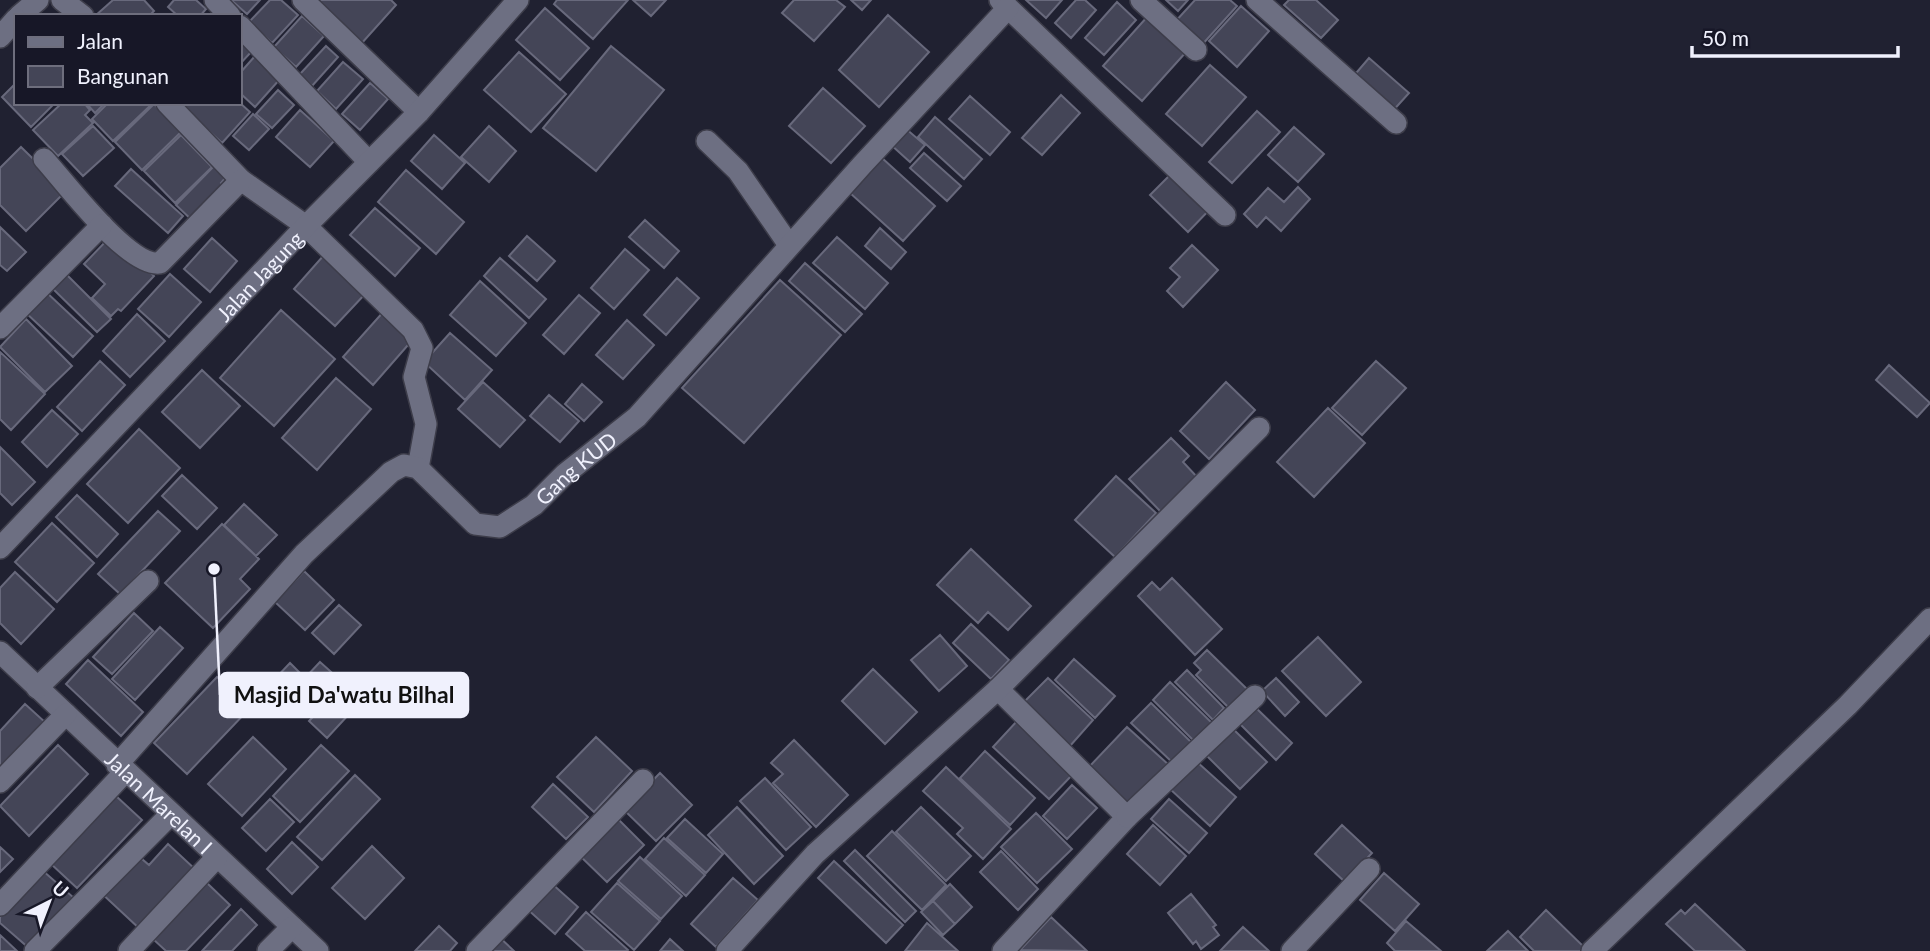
<svg xmlns="http://www.w3.org/2000/svg" width="1930" height="951" font-family="Lato,sans-serif">
<style>
.building{fill:#444557;stroke:#68697c;stroke-width:2}
.lines{fill:none;stroke-linecap:round;stroke-linejoin:round}
.minor-casing{stroke:#3d3d4a;stroke-width:24}
.minor{stroke:#6d6f82;stroke-width:21}
.labels{text-anchor:middle;dominant-baseline:central;stroke-width:5;stroke-linejoin:round;paint-order:stroke}
.street-label{font-size:21px;fill:#f0f1fd;stroke:#171727}
.leader{fill:none;stroke:#f0f1fd;stroke-width:2.5}
.callout-dot{fill:#f0f1fd;stroke:#171727;stroke-width:2.5}
.callout{fill:#f0f1fd;stroke:#f0f1fd;stroke-width:2.5}
.callout-label{font-size:23px;text-anchor:middle;font-weight:bold;fill:#111}
</style>
<rect width="100%" height="100%" fill="#202131"/>
<!-- building -->
<path class="building" d="M113,0H144L154,11L149,16H95Z
M174,0H196L206,9L200,16H178L168,7Z
M231,0H260L247,14Z
M270,0H281L298,15L272,43L249,22Z
M312,0H391L396,5L361,44Z
M557,0H628L593,39L554,4Z
M633,0H666L651,16Z
M794,0H836L845,7L814,41L782,13Z
M851,0H871L862,10Z
M1026,0H1062L1046,18Z
M1076,0H1085L1096,10L1071,38L1055,23Z
M1166,0H1188L1178,11Z
M1195,0H1230L1237,6L1200,47L1174,23Z
M1289,0H1316L1338,20L1321,38L1284,5Z
M1117,2L1136,20L1104,55L1085,38Z
M1241,6L1269,31L1237,67L1209,41Z
M545,8L589,48L560,80L516,40Z
M888,15L929,52L879,107L839,70Z
M302,16L324,36L296,67L274,47Z
M1148,16L1187,51L1142,101L1103,66Z
M240,40L252,51L240,64Z
M326,46L338,57L312,86L300,74Z
M611,46L664,90L596,171L543,128Z
M519,52L566,94L531,132L484,90Z
M255,56L280,79L255,107L240,93V73Z
M1369,58L1409,93L1390,114L1351,79Z
M343,62L363,79L336,109L317,91Z
M1210,65L1246,97L1202,146L1166,114Z
M16,83V103L53,105L31,127L2,97Z
M370,83L388,99L360,130L342,114Z
M823,88L865,126L831,163L789,126Z
M278,90L294,105L272,128L256,114Z
M1061,95L1080,113L1042,155L1022,138Z
M970,96L1010,132L990,155L949,119Z
M62,103H84L90,110L85,115L93,123L58,156L33,130Z
M86,103H105L95,113Z
M108,103H153L113,141L92,119Z
M178,103H240L250,112L222,143Z
M154,104L181,132L142,170L115,142Z
M300,110L334,141L310,167L276,137Z
M1257,111L1280,132L1232,183L1209,162Z
M253,114L269,129L249,150L233,136Z
M935,117L982,159L964,179L918,137Z
M93,126L114,148L83,176L62,154Z
M489,126L516,151L489,182L461,157Z
M1294,127L1324,154L1298,182L1268,155Z
M905,128L925,145L910,162L890,144Z
M181,135L212,167L175,203L144,171Z
M434,135L465,163L442,189L411,161Z
M21,147L66,191L26,231L0,205V168Z
M924,153L961,186L947,201L910,168Z
M882,158L935,206L903,241L850,193Z
M215,165L227,176L221,183L227,189L195,223L176,205Z
M131,169L183,216L168,233L115,186Z
M1176,169L1214,205L1188,232L1150,195Z
M406,170L464,222L436,254L378,202Z
M1298,187L1310,199L1281,231L1266,217L1257,227L1244,214L1268,188L1284,202Z
M375,208L420,248L395,276L350,235Z
M645,220L679,251L664,268L629,237Z
M0,227L26,252L7,271L0,265Z
M880,228L906,252L891,269L865,246Z
M111,236L154,276L121,311L118,309L111,316L92,298L105,284L84,264Z
M527,236L555,261L537,281L509,256Z
M837,237L888,283L865,309L813,263Z
M212,238L237,261L210,292L184,269Z
M1192,245L1218,270L1183,307L1167,291L1180,277L1170,268Z
M625,249L649,270L614,309L591,288Z
M324,255L366,293L335,326L294,289Z
M500,258L546,299L529,318L484,276Z
M805,263L862,314L845,332L789,281Z
M64,272L111,319L97,332L50,286Z
M170,274L201,302L169,337L138,309Z
M677,278L699,298L666,335L644,315Z
M780,280L841,335L744,443L682,388Z
M480,281L526,323L496,356L450,315Z
M45,291L93,336L73,357L25,312Z
M579,295L600,313L564,354L543,335Z
M281,310L335,359L274,426L220,378Z
M385,310L415,337L373,385L343,357Z
M137,314L165,341L130,377L103,351Z
M26,319L72,366L45,392L0,347Z
M627,320L654,345L623,379L596,355Z
M450,333L492,370L465,400L424,362Z
M0,352L45,394L11,430L0,419Z
M100,361L125,385L82,431L57,407Z
M1376,361L1406,388L1362,435L1332,408Z
M1889,365L1930,403L1917,417L1876,380Z
M202,370L240,406L200,448L162,412Z
M336,378L371,409L317,470L282,438Z
M483,382L525,420L500,447L458,409Z
M1226,382L1255,410L1209,459L1180,431Z
M582,384L602,402L584,421L565,404Z
M549,395L579,421L560,442L530,416Z
M1328,408L1365,443L1314,497L1277,462Z
M52,410L78,434L47,467L22,442Z
M139,429L180,468L128,523L87,484Z
M1171,438L1189,456L1183,462L1198,478L1162,513L1129,479Z
M0,447L35,482L12,505L0,493Z
M182,475L217,508L197,529L162,496Z
M1116,476L1156,513L1115,557L1075,520Z
M77,495L118,534L97,557L56,517Z
M244,504L277,535L256,556L224,525Z
M158,511L180,531L120,594L98,574Z
M52,523L94,563L57,602L15,562Z
M222,524L259,559L240,579L250,589L213,628L165,583Z
M971,549L1031,606L1008,630L988,612L978,623L937,585Z
M304,571L334,600L305,630L275,602Z
M15,572L54,609L21,644L0,623V588Z
M1172,578L1222,629L1195,655L1138,596L1152,582L1160,590Z
M339,605L361,625L334,654L312,633Z
M134,613L153,631L112,674L93,657Z
M971,624L1009,660L991,679L953,643Z
M160,627L183,648L135,700L112,679Z
M940,635L967,666L939,691L911,660Z
M1318,637L1361,682L1326,716L1282,671Z
M1207,650L1250,692L1231,710L1196,675L1201,670L1194,663Z
M1074,659L1115,696L1095,718L1055,680Z
M88,660L143,712L121,736L66,684Z
M320,662L339,679L305,713L272,682L290,663L305,678Z
M873,669L917,712L885,744L842,701Z
M1187,670L1224,708L1213,720L1175,682Z
M217,677L250,708L187,774L154,743Z
M1048,678L1093,720L1070,746L1024,702Z
M1276,678L1299,702L1285,716L1262,691Z
M1170,682L1215,726L1197,744L1153,700Z
M346,683L363,699L327,738L309,721Z
M1151,703L1193,744L1174,764L1131,723Z
M25,704L46,723L0,774V731Z
M1253,705L1292,743L1276,760L1237,721Z
M1018,720L1075,772L1049,799L993,747Z
M1127,727L1170,766L1131,808L1088,768Z
M1231,727L1267,762L1240,789L1204,753Z
M253,737L286,769L242,816L208,784Z
M596,737L632,771L594,812L557,777Z
M794,740L848,795L816,827L773,783L783,774L771,763Z
M58,745L88,774L29,836L0,806Z
M321,745L349,771L300,822L273,796Z
M985,751L1035,798L1010,825L960,778Z
M1196,761L1236,797L1210,826L1170,789Z
M946,767L1011,829L983,859L957,834L963,828L923,791Z
M660,773L692,805L656,841L624,810Z
M355,775L380,799L322,860L297,837Z
M765,778L811,827L786,850L740,801Z
M553,784L588,817L566,839L532,807Z
M1072,785L1097,808L1067,839L1043,816Z
M116,796L142,820L77,888L51,864Z
M270,799L294,822L266,851L242,828Z
M1169,799L1207,833L1189,853L1151,819Z
M737,807L783,856L754,884L708,835Z
M921,807L971,856L946,881L896,832Z
M1036,813L1072,849L1037,883L1001,847Z
M615,816L644,845L607,882L578,854Z
M685,819L723,854L706,873L667,838Z
M1153,825L1186,856L1160,885L1127,854Z
M1342,825L1372,853L1345,882L1315,854Z
M892,831L946,885L922,910L867,856Z
M664,838L705,875L686,896L645,859Z
M292,842L318,867L292,894L267,869Z
M168,844L196,870L141,930L99,891L135,853L149,865Z
M372,846L404,878L365,919L332,888Z
M0,847L13,859L0,872Z
M855,850L916,911L905,922L844,861Z
M1001,851L1038,889L1018,910L980,872Z
M640,857L682,896L661,919L618,881Z
M834,861L903,925L886,943L818,878Z
M42,870L74,898L30,949L0,923V917Z
M1384,873L1419,904L1395,931L1360,900Z
M733,878L758,900L716,947L691,924Z
M550,882L578,907L555,934L526,908Z
M207,883L230,905L186,951H166L153,939Z
M617,883L660,921L634,950L591,912Z
M950,884L972,907L955,924L933,901Z
M1191,894L1216,925L1213,927L1219,935L1201,949L1196,941L1193,944L1168,913Z
M933,901L955,924L943,935L921,912Z
M1695,904L1745,951H1695L1666,924L1681,910L1685,914Z
M241,909L257,925L232,951H202Z
M1546,910L1584,947L1581,951H1534L1520,937Z
M586,912L628,950L627,951H585L566,934Z
M1051,917L1087,951L1020,950Z
M1406,921L1441,951H1395L1387,943Z
M927,923L958,951H905Z
M439,926L457,943L450,951H415Z
M1243,927L1269,951H1220Z
M1508,931L1528,951H1487Z
M0,935L17,951H0Z
M497,935L514,951H483Z
M670,939L683,951H660Z"/>
<g class="lines">
<!-- minor casing -->
<g class="minor-casing">
<g id="minor">
<path d="M62,0L83,16"/>
<path d="M215,0L230,16"/>
<path d="M303,0L419,112"/>
<path d="M1000,0L1225,215"/>
<path d="M1141,0L1196,50"/>
<path d="M1257,0L1396,123"/>
<path d="M19,16L38,0"/>
<path d="M240,26L369,162"/>
<path d="M0,37L16,19"/>
<path d="M167,103L241,180L306,226L413,330L422,348L414,377L426,424L418,468"/>
<path d="M707,141L738,171L789,245"/>
<path d="M44,159C65,182 129,268 160,263L241,180"/>
<path d="M0,328L102,225"/>
<path id="s1" d="M0,548L306,226L419,112L518,0"/>
<path id="s2" d="M0,652L318,951"/>
<path d="M37,688L148,581"/>
<path d="M998,689L1127,817L1003,951"/>
<path id="s3" d="M117,765L304,554L391,472L404,465L418,468L475,524L500,527L534,505L565,474L637,417L862,165L1008,8"/>
<path d="M0,782L66,714"/>
<path d="M1127,817L1255,696"/>
<path d="M0,905L125,772"/>
<path d="M35,951L170,815"/>
<path d="M129,951L217,857"/>
<path d="M268,951L292,927"/>
<path d="M477,951L643,780"/>
<path d="M727,951L815,854L998,689L1259,428"/>
<path d="M1292,951L1369,869"/>
<path d="M1592,951L1848,705L1930,619"/>
</g>
</g>
<!-- minor -->
<use href="#minor" class="minor"/>
</g>
<g class="labels">
<!-- street labels -->
<g class="street-label">
<text stroke="none"><textPath href="#s1" startOffset="376">Jalan Jagung</textPath></text>
<text stroke="none"><textPath href="#s3" startOffset="632">Gang KUD</textPath></text>
<text stroke="none"><textPath href="#s2" startOffset="219">Jalan Marelan I</textPath></text>
</g>
</g>
<!-- callouts -->
<path class="leader" d="M214 569L220 695"/>
<circle class="callout-dot" cx="214" cy="569" r="7"/>
<rect class="callout" x="220" y="673" width="248" height="44" rx="7"/>
<g class="callout-label">
<text x="344" y="703">Masjid Da'watu Bilhal</text>
</g>
<!-- legend -->
<rect x="14" y="14" width="228" height="91" fill="#171727" stroke="#6e6e7d" stroke-width="2"/>
<rect x="28" y="37" width="35" height="10" fill="#6d6f82" stroke="#6e6e7d" stroke-width="2"/>
<text x="77" y="49" font-size="21" fill="#f0f1fd">Jalan</text>
<rect x="28" y="66" width="35" height="21" fill="#444557" stroke="#6e6e7d" stroke-width="2"/>
<text x="77" y="84" font-size="21" fill="#f0f1fd">Bangunan</text>
<!-- north arrow -->
<g transform="translate(49 902) rotate(42)" stroke="#171727" stroke-width="5" paint-order="stroke">
<path d="M0-5L12 26L0 18L-12 26Z" fill="#f0f1fd"/>
<text y="-10" font-size="19" font-weight="bold" text-anchor="middle" fill="#f0f1fd">U</text>
</g>
<!-- scale -->
<path d="M1692 46v10h206v-10" fill="none" stroke="#f0f1fd" stroke-width="3.5"/>
<text x="1702" y="46" font-size="21" fill="#f0f1fd" stroke="#171727" stroke-width="5" paint-order="stroke">50 m</text>
</svg>
